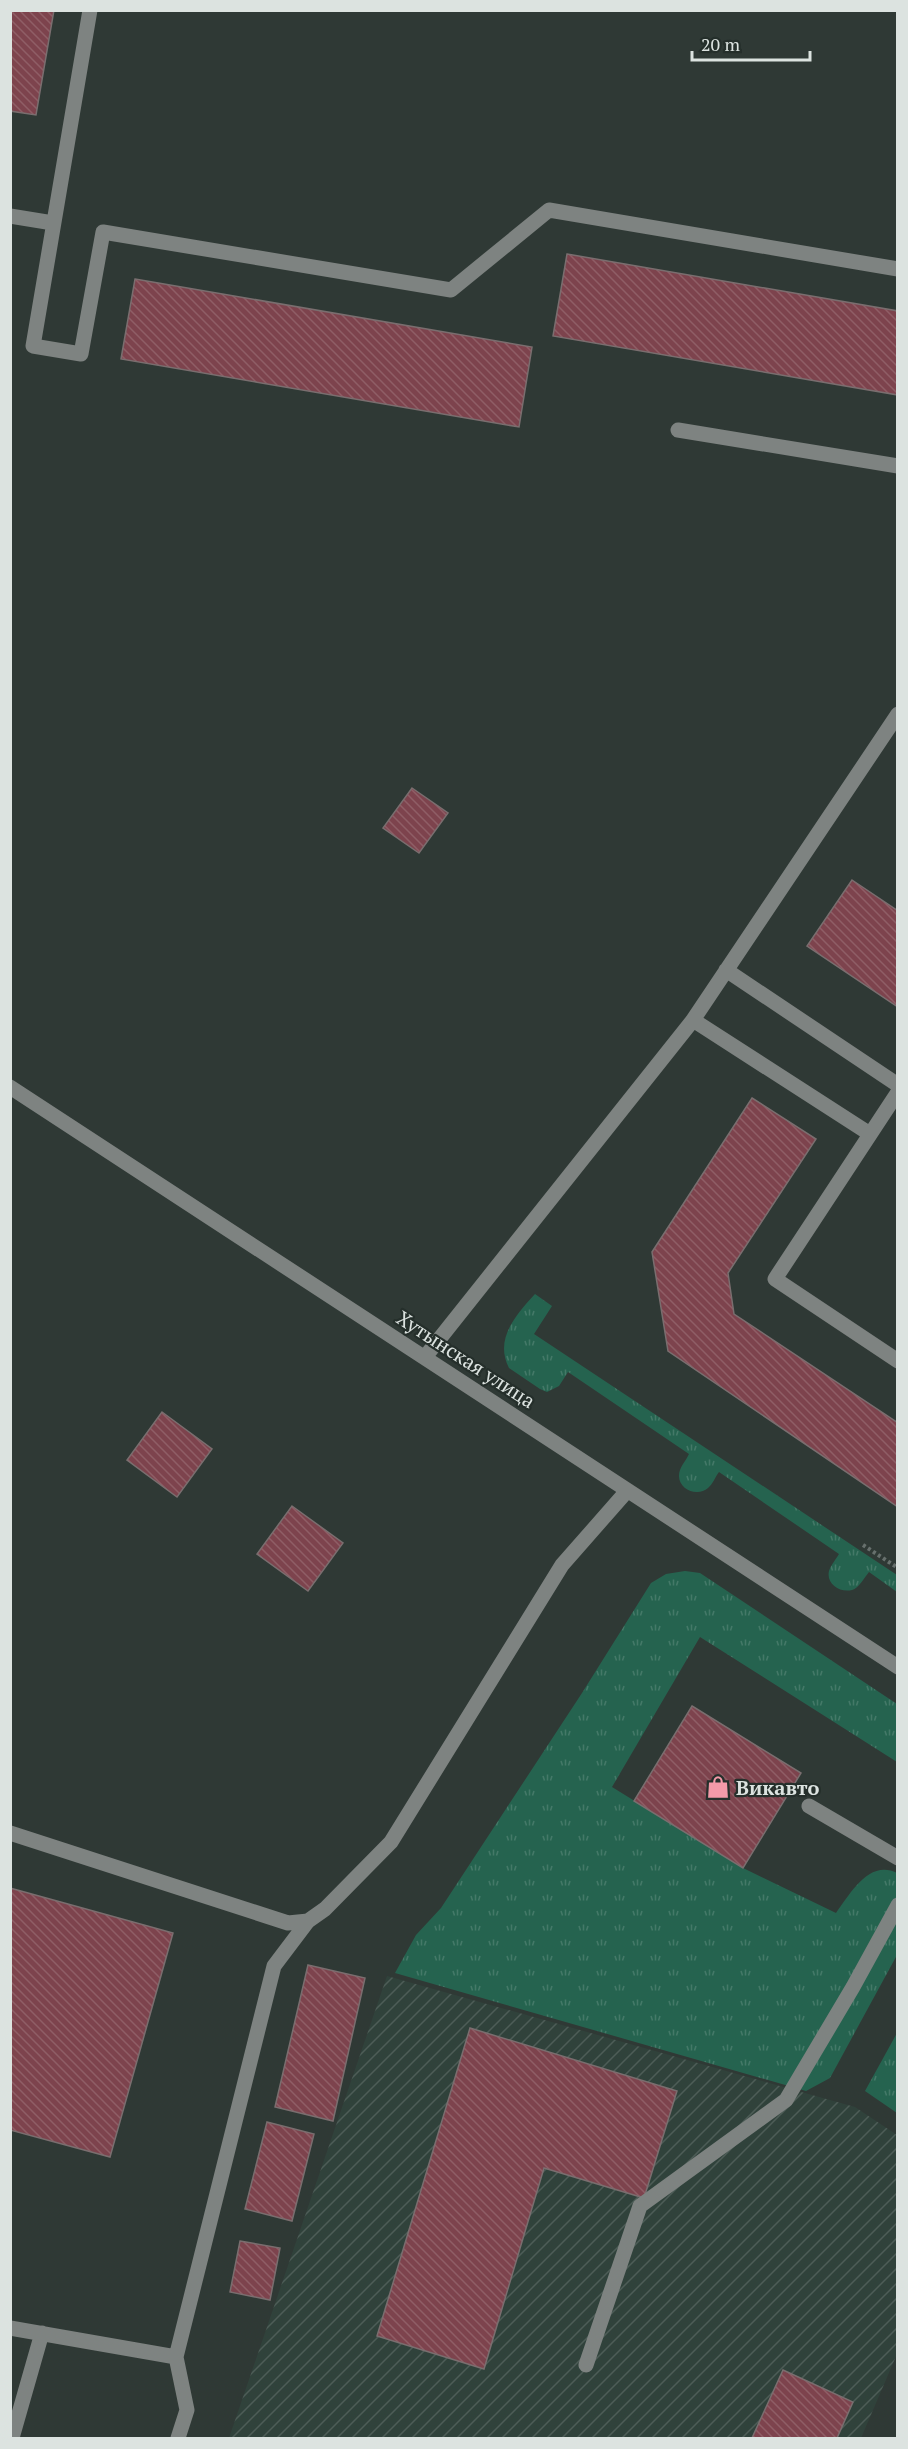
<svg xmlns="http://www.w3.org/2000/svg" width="908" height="2449" font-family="'PT Serif',serif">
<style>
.industrial{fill:url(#industrial-furrows)}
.grass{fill:url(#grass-tufts)}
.building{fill:url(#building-back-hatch);stroke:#7a6e6f;stroke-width:1.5}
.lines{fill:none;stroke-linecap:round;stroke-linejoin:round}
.path{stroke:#67706d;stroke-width:4;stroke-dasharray:3 3;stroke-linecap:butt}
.minor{stroke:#7e8381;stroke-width:15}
.labels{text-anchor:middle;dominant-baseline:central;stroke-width:4.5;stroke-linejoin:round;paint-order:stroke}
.street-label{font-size:20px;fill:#dce3e0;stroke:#252f2b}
.poi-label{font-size:20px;font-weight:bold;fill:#dce3e0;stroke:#252f2b;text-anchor:start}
</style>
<defs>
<pattern id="industrial-furrows" width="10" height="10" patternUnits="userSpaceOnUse" patternTransform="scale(1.5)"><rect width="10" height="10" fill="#30423b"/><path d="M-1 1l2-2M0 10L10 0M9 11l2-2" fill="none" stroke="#4d5d57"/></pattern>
<pattern id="grass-tufts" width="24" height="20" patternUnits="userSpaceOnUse" patternTransform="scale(1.5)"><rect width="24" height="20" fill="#25634f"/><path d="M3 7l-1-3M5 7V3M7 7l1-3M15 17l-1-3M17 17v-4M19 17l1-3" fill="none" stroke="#447968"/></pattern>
<pattern id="building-back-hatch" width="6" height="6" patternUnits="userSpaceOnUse" patternTransform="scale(1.5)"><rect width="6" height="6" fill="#7d434d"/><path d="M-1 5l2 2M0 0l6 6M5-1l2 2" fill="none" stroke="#8f5e66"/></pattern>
</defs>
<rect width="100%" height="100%" fill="#2f3935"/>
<!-- industrial -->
<path class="industrial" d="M387,1976L855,2107L897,2135V2354L861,2438H229Z"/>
<!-- grass -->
<path class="grass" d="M535,1294L552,1306L534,1334L897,1575V1592L869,1572C864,1578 859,1588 852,1590C840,1593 826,1584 829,1571C831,1565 836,1559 839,1554L719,1472C715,1477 713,1484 708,1488C698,1497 679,1490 679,1476C679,1467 686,1461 689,1454L568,1372L559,1386L547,1392L540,1389L509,1368C494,1339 516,1315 535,1294Z
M685,1571L700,1573L897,1704V1762L700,1637L612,1787L743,1868L836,1913C850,1894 869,1859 897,1873V1955L830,2078L806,2091L395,1973L416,1935L441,1908L582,1693L651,1583L666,1574Z
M897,2033V2113L865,2091Z"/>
<!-- building -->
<path class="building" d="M10,10H54L36,115L10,111Z
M567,254L898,311V395L553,336Z
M135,279L532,347L519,427L121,359Z
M412,788L448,813L419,853L383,828Z
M852,880L898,911V1007L807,946Z
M752,1098L816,1139L728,1273L734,1314L898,1423V1507L668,1351L652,1252Z
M162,1412L212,1449L177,1497L127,1460Z
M292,1506L343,1543L308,1591L257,1554Z
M692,1706L801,1773L743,1868L634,1801Z
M10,1888L173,1933L110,2157L10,2130Z
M308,1965L365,1978L333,2121L275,2107Z
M470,2028L677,2091L644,2198L544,2168L484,2369L377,2336Z
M267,2122L314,2134L292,2221L245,2209Z
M240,2241L280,2248L270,2300L230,2292Z
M783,2370L853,2402L837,2438H752Z"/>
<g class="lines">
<!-- path -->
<path class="path" d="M863,1545L898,1568"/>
<!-- minor -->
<path class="minor" d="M90,10L33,346L81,354L103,232L451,290L549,210L898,269
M10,216L53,223
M678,430L898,466
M726,970L898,1085
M693,1020L870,1134
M10,1087L898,1667
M898,1092L775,1279L898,1361
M425,1357L693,1020L898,714
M809,1806L898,1858
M10,1833L288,1923L308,1921L325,1909L391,1842L562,1565L627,1491
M10,2328L176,2357L274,1966L308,1921
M176,2357L187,2410L178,2438
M586,2365L640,2206L786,2100L853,1987L898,1905
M12,2438L42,2333"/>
</g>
<!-- icons -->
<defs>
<g id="shop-bare" transform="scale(1.8)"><path d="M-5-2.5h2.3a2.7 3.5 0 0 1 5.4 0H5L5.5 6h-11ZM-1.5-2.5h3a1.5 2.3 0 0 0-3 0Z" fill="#f39aa9" stroke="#252f2b" stroke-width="2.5" paint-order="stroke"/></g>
</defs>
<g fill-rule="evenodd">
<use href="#shop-bare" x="718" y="1787"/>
</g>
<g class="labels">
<!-- street labels -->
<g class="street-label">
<text transform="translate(466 1359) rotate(33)">Хутынская улица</text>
</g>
<!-- poi labels -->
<g class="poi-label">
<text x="736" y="1787">Викавто</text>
</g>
</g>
<!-- border -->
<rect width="908" height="2449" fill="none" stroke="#dce3e0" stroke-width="24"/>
<!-- scale -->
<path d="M692 51v9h118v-9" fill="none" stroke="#dce3e0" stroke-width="3"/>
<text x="701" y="51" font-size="18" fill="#dce3e0" stroke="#252f2b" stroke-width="4.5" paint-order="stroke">20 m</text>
</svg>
